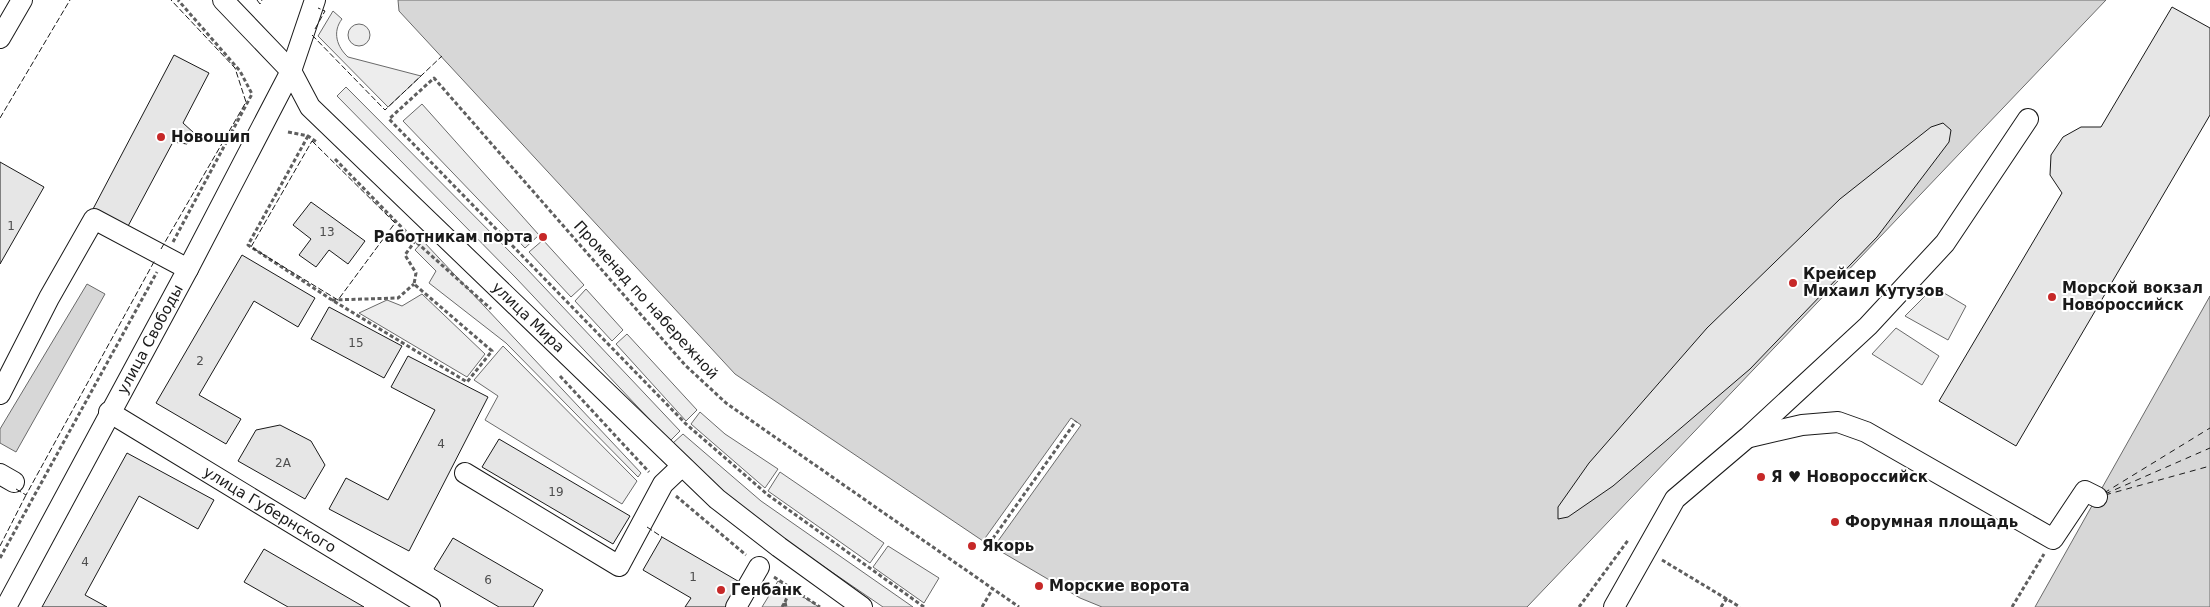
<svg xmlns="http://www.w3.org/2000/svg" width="2210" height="607" font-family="'DejaVu Sans',sans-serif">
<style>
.green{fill:#ededed;stroke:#6a6a6a}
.water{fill:#d7d7d7;stroke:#6a6a6a}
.pier{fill:#fff;stroke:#6a6a6a}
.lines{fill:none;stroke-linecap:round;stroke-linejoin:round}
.ferry{stroke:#1a1a1a;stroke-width:1;stroke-dasharray:6 5;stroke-linecap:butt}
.building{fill:#e6e6e6;stroke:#1a1a1a}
.minor-casing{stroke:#1a1a1a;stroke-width:22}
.path{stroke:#5f5f5f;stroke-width:3;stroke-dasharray:4 2.5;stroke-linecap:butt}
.minor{stroke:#fff;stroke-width:20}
.fence{stroke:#1a1a1a;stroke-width:1;stroke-dasharray:6 2.5;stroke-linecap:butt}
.poi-dot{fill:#c62828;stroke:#fff;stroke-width:2}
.labels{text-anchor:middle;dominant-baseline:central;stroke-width:4;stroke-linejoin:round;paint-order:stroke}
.number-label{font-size:12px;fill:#4d4d4d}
.poi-label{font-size:15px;font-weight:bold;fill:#1a1a1a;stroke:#fff;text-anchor:start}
.street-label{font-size:15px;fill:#1a1a1a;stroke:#fff}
</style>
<rect width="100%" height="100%" fill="#fff"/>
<!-- green -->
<path class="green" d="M333,11L342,19C332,32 337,47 348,57L421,76L388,107L318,36Z
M348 35a11 11 0 1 1 22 0a11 11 0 1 1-22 0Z
M346,87L526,268L680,431L670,441L516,278L337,96Z
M422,104L539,235L525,248L403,121Z
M543,240L584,285L571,297L529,252Z
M423,241L641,473L638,477L506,343L429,283L436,271L415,250Z
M1934,287L1966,306L1948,340L1905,316Z
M586,289L623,330L612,341L575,301Z
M422,294L485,354L467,377L359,313L387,300L402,306Z
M1896,328L1939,356L1922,385L1872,354Z
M627,334L697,410L686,421L616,344Z
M503,346L637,481L622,504L485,420L498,396L474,380Z
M700,412L725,434L778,469L765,488L691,424Z
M683,434L761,501L913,607H883L750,516L700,471L673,443Z
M780,472L884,543L870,563L768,491Z
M888,546L939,578L924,603L873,567Z
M778,581L819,607H762Z"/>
<!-- water -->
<path class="water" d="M398,0H2106L1527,607H1102L1080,598L983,541L735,374L399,11Z
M87,284L105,294L16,452L0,443V429Z
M2210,296V607H2035Z"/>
<!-- pier -->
<path class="pier" d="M1071,418L1081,425L993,548L983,541Z"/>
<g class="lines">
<!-- ferry -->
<path class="ferry" d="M2104,493L2210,428
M2105,494L2210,448
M2105,495L2210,466"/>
</g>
<!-- building -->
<path class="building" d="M2172,7L2210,28V115L2016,446L1939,401L2062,193L2050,175L2051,155L2063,137L2081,127H2101Z
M174,55L209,73L183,123L194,133L187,144L173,142L127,228L93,209Z
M1943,123L1951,130L1949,142L1877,237L1750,369L1613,486L1568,517L1558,519V507L1589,463L1707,328L1840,199L1931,127Z
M0,162L44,187L0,264Z
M311,202L365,241L348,264L329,250L316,267L299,255L311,239L293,225Z
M242,255L315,298L298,327L254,301L199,395L241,419L226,444L156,403Z
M329,307L402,346L384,378L311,339Z
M408,356L488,397L409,551L329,509L346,478L388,500L435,410L391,387Z
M280,425L311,441L325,465L305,499L238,461L256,430Z
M499,439L630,516L613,544L482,467Z
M127,453L214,500L198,529L139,496L85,595L107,607H42Z
M662,537L743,584L730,607H685L691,598L643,570Z
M453,538L543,590L533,607H499L434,569Z
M264,549L364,607H288L244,582Z"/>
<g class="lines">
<!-- minor casing -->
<g class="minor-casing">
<g id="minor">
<path id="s1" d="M223,0L291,71L310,107L717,499L779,547L862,607"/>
<path d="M0,38L22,0"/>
<path d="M0,394L49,298L94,219L188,269"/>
<path id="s2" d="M109,412L430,607"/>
<path d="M1750,437L1802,425L1838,422L1866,432L2053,539L2085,491L2097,497"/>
<path d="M465,473L619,566L663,484L682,466"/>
<path d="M0,474L14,482"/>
<path id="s3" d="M6,607L188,269L291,71L315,0"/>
<path d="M736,607L759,567"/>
<path d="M1614,607L1675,499L1748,437L1868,326L1945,243L2028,119"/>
</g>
</g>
<!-- path -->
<path class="path" d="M288,132L308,136L318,143
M308,136L248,245L332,300L467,382L492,351L414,284L416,273L405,255L415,241
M335,159L415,241L491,309
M173,242L252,94L240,71L178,0
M332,300L398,298L414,284
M560,376L649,472
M676,496L746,555
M989,544L1076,421
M0,558L157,272
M1662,560L1740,607
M774,577L820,607
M785,602L791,588
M782,607L785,602L786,607
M924,607L768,495L686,424L389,119L434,78L685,365L726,403L1019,607
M982,607L992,590
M1579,607L1629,539
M1721,607L1727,598
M2012,607L2044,554"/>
<!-- minor -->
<use href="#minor" class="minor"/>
<!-- fence -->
<path class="fence" d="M257,0L260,4L262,0
M315,29L325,11L318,8
M312,35L385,110L442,56
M0,118L70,0
M312,141L395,223L338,300L251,247Z
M161,249L246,102L235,68L171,0
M16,489L26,495L155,260
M647,527L662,537
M0,546L26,495"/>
</g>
<!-- markers -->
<g class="poi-dot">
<circle cx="161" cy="137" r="5"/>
<circle cx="543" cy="237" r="5"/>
<circle cx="1793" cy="283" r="5"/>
<circle cx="2052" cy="297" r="5"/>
<circle cx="1761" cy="477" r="5"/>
<circle cx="1835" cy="522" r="5"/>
<circle cx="972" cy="546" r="5"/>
<circle cx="1039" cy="586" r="5"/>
<circle cx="721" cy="590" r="5"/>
</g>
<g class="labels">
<!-- number labels -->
<g class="number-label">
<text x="11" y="226">1</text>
<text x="327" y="232">13</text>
<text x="356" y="343">15</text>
<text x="200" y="361">2</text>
<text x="441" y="444">4</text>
<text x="283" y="463">2А</text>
<text x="556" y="492">19</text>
<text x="85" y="562">4</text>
<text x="693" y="577">1</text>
<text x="488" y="580">6</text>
</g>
<!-- poi labels -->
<g class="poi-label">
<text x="171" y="137">Новошип</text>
<text x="533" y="237" text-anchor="end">Работникам порта</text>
<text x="1803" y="274">Крейсер<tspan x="1803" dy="17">Михаил Кутузов</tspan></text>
<text x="2062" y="288">Морской вокзал<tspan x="2062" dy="17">Новороссийск</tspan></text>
<text x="1771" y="477">Я ♥ Новороссийск</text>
<text x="1845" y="522">Форумная площадь</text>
<text x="982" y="546">Якорь</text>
<text x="1049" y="586">Морские ворота</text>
<text x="731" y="590">Генбанк</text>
</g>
<!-- street labels -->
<g class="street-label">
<text transform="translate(646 300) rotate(48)">Променад по набережной</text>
<text stroke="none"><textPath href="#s1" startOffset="442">улица Мира</textPath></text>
<text stroke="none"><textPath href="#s3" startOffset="304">улица Свободы</textPath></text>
<text stroke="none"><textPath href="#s2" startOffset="188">улица Губернского</textPath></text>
</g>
</g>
</svg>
